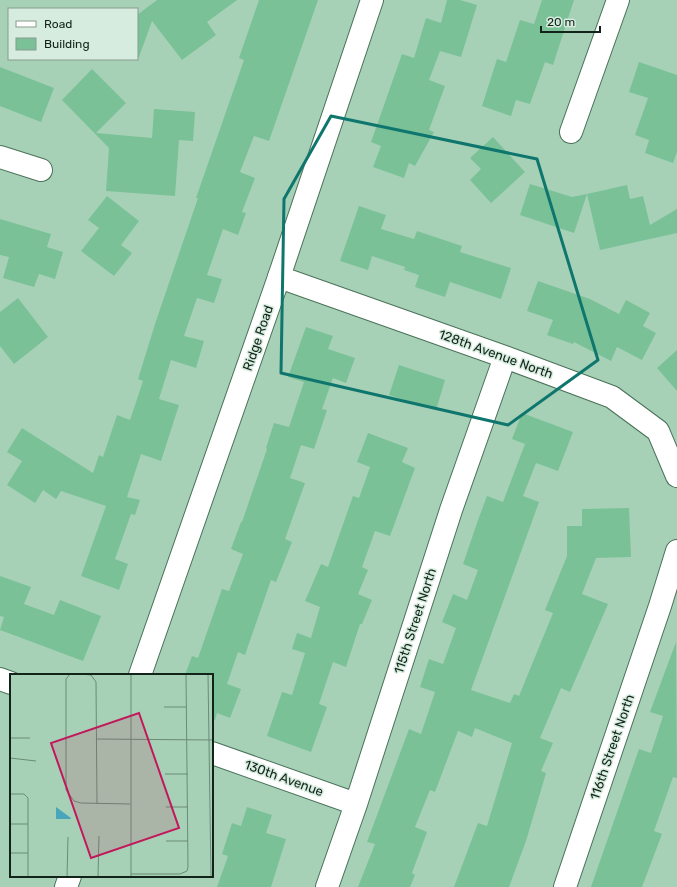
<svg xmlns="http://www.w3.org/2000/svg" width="677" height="887" font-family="Rubik,sans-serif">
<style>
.building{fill:#7bc198}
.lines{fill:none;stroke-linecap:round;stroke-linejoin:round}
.minor-casing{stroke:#4a725a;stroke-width:24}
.tertiary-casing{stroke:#4a725a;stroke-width:24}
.minor{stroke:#fff;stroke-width:22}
.tertiary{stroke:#fff;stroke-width:22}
.marked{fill:none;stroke:#0f766e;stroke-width:3;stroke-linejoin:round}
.labels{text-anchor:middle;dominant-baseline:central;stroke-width:3;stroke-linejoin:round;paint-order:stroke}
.street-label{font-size:13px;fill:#122319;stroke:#d6ecde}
.inset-road{fill:none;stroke:#6b8b77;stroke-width:1}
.view{fill:#c2185b;fill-opacity:0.15;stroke:#c2185b;stroke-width:2}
.inset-edge{fill:none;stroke:#122319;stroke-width:2}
</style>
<rect width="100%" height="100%" fill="#a6d1b6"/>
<!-- building -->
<path class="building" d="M157,0H237L207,22L216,35L182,60L152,21L139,57H137V15Z
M259,0H318L269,141L254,136L240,172L255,178L242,212L246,213L238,235L223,229L207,275L222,279L214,303L197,298L184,336L204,341L196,368L171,360L159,399L179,405L161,461L141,454L127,497L140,500L135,515L131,514L115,559L128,564L119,590L81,576L106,506L61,491L56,499L43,490L35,503L7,485L22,461L7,452L22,428L93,473L99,455L103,457L117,415L130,420L143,381L138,379L156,321L198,198H196L244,60L239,58Z
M447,0H460L477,5L461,57L440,51L429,80L445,86L429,130L434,132L415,166L409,163L404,178L373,167L381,146L371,142L402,54L414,58L426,18L441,23Z
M542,0H574L553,65L545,62L530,104L516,100L511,116L482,106L497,59L506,62L520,20L534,24Z
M639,62L677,75V152L673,163L645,153L649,140L635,135L648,98L629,92Z
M0,67L54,88L41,122L0,106Z
M92,69L126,103L96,133L152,138L154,109L195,112L193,141L179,140L175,196L106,191L109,148L62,100Z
M493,137L525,172L491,203L470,180L481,169L470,158Z
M530,184L572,197L587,194L574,233L520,215Z
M627,185L630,199L643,196L650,225L677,209V233L600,250L587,194Z
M107,196L139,221L121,245L132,253L114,276L81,251L99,228L88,220Z
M359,206L386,215L381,229L414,239L417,231L462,246L460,252L511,268L501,299L450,282L445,297L415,287L419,275L404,270L405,267L372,256L368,270L340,261Z
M0,219L51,234L47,247L63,252L55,279L39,274L34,287L3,278L9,257L0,255Z
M538,281L590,299L619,314L626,300L650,313L643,326L656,333L642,360L617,347L611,361L574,342L573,344L547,335L553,320L527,311Z
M18,298L48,337L14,364L0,346V312Z
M306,327L333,336L328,349L355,358L346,383L333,378L322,409L327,410L314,449L301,445L290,478L305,483L285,539L292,542L276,582L271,580L245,655L238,652L227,684L241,689L230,718L217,713L215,720H212V675H185L192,656L198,658L222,589L229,591L243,554L231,549L241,522H242L267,449L266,448L274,423L289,427L304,382L288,377Z
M677,350V391L657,368Z
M399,365L445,380L436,410L389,395Z
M522,413L573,432L558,471L536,463L523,496L539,502L471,690L510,703L514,694L519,696L553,613L545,610L567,556V526H582V509L629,508L631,557L596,558L582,594L608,604L570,692L561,688L540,738L553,743L541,771L546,773L526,841L509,887H454L478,823L487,826L512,743L475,728L472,737L458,731L435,792L430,790L415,827L427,832L412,873L415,875L410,887H358L375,844L367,842L409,729L421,734L435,692L420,687L429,659L443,664L456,628L442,622L453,594L467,600L478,570L463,564L478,520L487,496L503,502L520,457L525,444L512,439Z
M368,433L408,448L402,462L415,468L390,536L375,531L362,567L368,570L358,594L372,600L362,624H360L346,667L333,662L319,704L327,707L311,752L267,736L282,692L292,695L305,653L292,649L297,633L311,638L320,607L305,601L321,564L328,567L353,496L359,498L370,467L357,462Z
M0,576L31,587L24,604L54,615L60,600L101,616L83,661L0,630L4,617L0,616Z
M676,642L677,778L673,777L654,831L662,834L642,887H591L639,749L651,753L663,716L650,712Z
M247,807L272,815L266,833L286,839L271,887H217L228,856L222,854L232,823L241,826Z"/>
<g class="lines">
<!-- minor casing -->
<g class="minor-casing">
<path id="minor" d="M571,132L618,0
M0,157L41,170
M279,277L505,357L612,397L658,431L677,476
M0,679L11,683
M212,753L356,804
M327,887L356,804L451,510L505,357
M565,887L660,606L677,551"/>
</g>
<!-- tertiary casing -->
<g class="tertiary-casing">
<path id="tertiary" d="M140,675L279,277L372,0
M66,887L70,876"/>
</g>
<!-- minor -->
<use href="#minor" class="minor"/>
<!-- tertiary -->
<use href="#tertiary" class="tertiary"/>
</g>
<!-- marked area -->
<path class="marked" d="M331,116L537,159L598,360L508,425L281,373L284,199Z"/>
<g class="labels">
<!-- street labels -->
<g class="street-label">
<text transform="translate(258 338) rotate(-71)">Ridge Road</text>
<text transform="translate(496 354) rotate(20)">128th Avenue North</text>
<text transform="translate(415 621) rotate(-72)">115th Street North</text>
<text transform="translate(612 747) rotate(-71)">116th Street North</text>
<text transform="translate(284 778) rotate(20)">130th Avenue</text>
</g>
</g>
<!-- overview -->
<g transform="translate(10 674)">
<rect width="203" height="203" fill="#a6d1b6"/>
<path d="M46,133L61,144L60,145H46Z" fill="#49a5bc"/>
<path class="inset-road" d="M60,0L56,5V116L64,127L71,129L120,130M71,0L81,1L86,8L87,130M198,0L201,203M154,33H176M0,64H20M86,65L203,66M0,84L26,87M155,100H178M0,120H14L18,124V203M156,133H178M0,150H18M156,167H178M0,179H18M121,200H170L177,197L178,193L176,0M57,203L58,163M88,203L89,162M121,203V0"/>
<path class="view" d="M129,39L169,154L81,184L41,69Z"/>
<rect width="203" height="203" class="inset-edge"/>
</g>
<!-- legend -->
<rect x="8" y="8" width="130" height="52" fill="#d6ecde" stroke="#889c8f"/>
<rect x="16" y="21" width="20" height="6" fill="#ffffff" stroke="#889c8f"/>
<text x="44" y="28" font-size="12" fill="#122319">Road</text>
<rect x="16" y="38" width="20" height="12" fill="#7bc198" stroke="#889c8f"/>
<text x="44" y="48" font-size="12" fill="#122319">Building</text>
<!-- scale -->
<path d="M541 26v6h59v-6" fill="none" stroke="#122319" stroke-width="2"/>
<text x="547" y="26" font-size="12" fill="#122319" stroke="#d6ecde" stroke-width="3" paint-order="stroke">20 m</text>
</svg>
